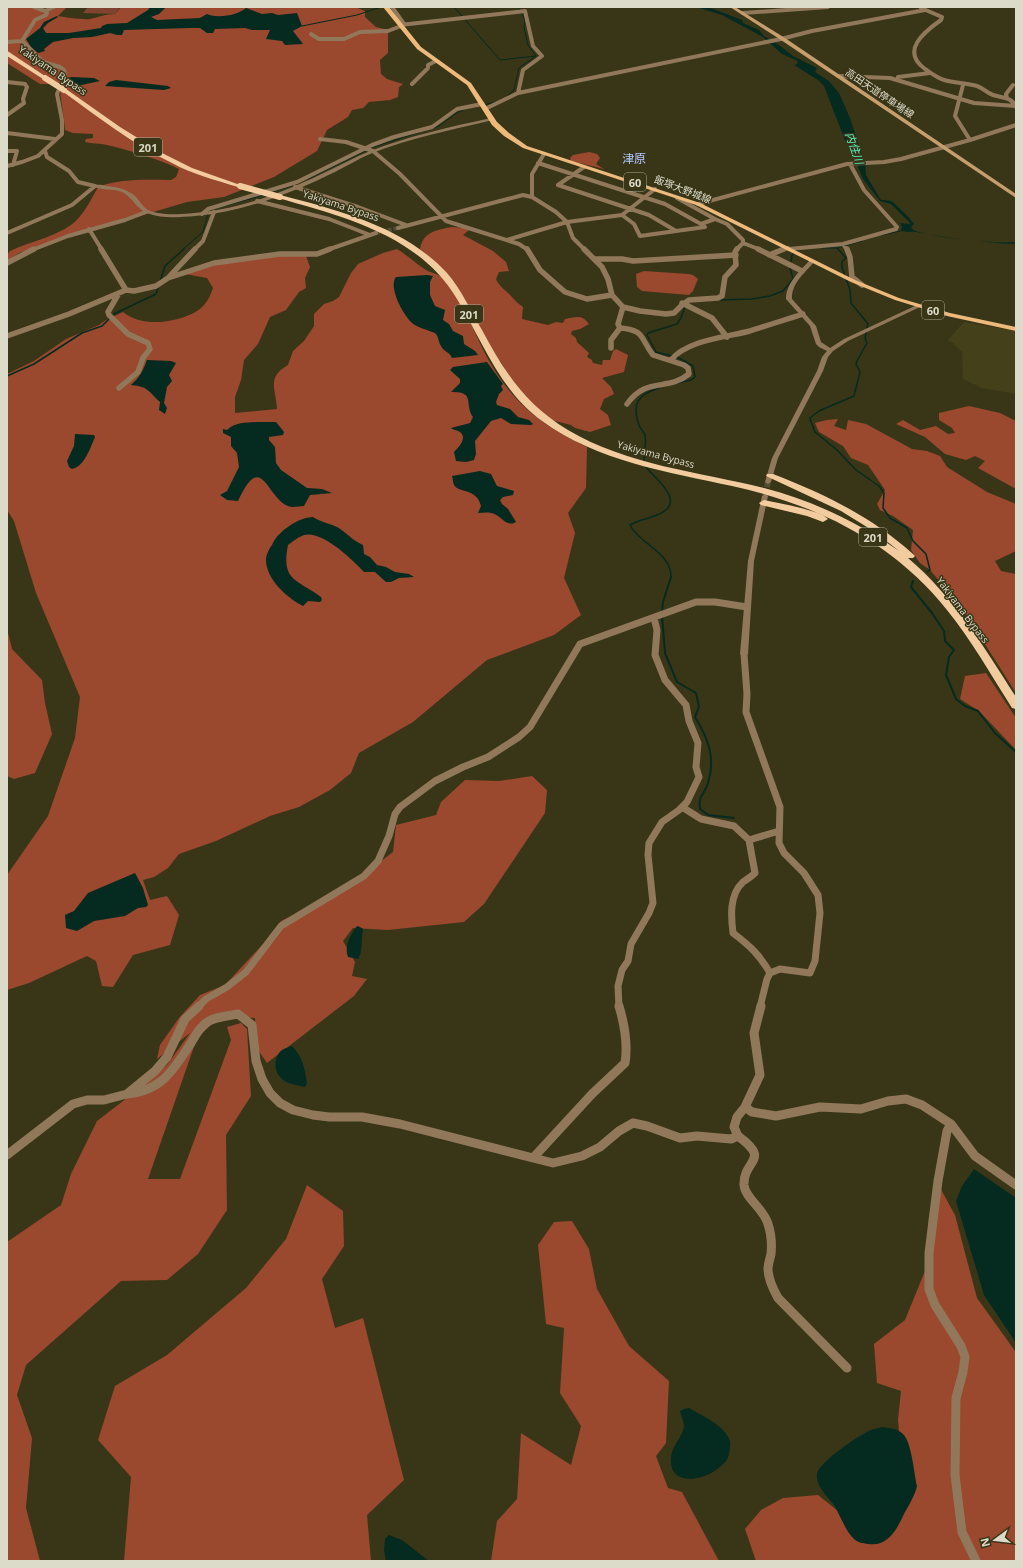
<svg xmlns="http://www.w3.org/2000/svg" width="1023" height="1568" font-family="'Open Sans','Noto Sans JP',sans-serif">
<style>
.built{fill:#444019}
.green{fill:#804330}
.forest{fill:#9a482e}
.water{fill:#052a1f}
.lines{fill:none;stroke-linecap:round;stroke-linejoin:round}
.stream-far2{stroke:#052a1f;stroke-width:1}
.stream-far1{stroke:#052a1f;stroke-width:1.5}
.stream{stroke:#052a1f;stroke-width:2}
.minor-tunnel{stroke:#514f33;stroke-width:4;stroke-dasharray:4 2;stroke-linecap:butt}
.tertiary-tunnel{stroke:#514f33;stroke-width:6;stroke-dasharray:6 3;stroke-linecap:butt}
.minor-far3{stroke:#92785b;stroke-width:4}
.minor-far2{stroke:#92785b;stroke-width:5.5}
.minor-far1{stroke:#92785b;stroke-width:7}
.minor{stroke:#92785b;stroke-width:9}
.tertiary{fill:#92785b;fill-rule:evenodd}
.secondary{fill:#c69e6e;fill-rule:evenodd}
.primary{fill:#eeba7c;fill-rule:evenodd}
.trunk{fill:#f2cc9e;fill-rule:evenodd}
.trunk-bridge{stroke:#f2cc9e;stroke-width:6}
.labels{text-anchor:middle;dominant-baseline:central;stroke-width:3;stroke-linejoin:round;paint-order:stroke}
.far-street-label{font-size:10px;fill:#dcdbc9;stroke:#393618}
.shield{fill:#393618;stroke:#abaa94;stroke-width:1}
.shield-label{font-size:11px;font-weight:bold;fill:#dcdbc9}
.far-water-label{font-size:11px;font-style:italic;fill:#5af4c4;stroke:#393618}
.far-quarter-label{font-size:12px;fill:#afc6fc;stroke:#393618}
</style>
<rect width="100%" height="100%" fill="#393618"/>
<!-- built -->
<path class="built" d="M964,322L1016,331V394L982,388L963,379L962,352L954,344L948,340Z"/>
<!-- green -->
<path class="green" d="M88,7H120L115,14L83,13Z"/>
<!-- forest -->
<path class="forest" d="M12,7H31L45,13L58,7H67L58,16C62,17 86,20 90,19C99,17 106,14 115,14L121,7H355L365,11V17L376,27L388,30V53L380,60L381,74L387,79L403,84L399,87L398,97L390,100L369,102L363,108L352,110L348,117L327,130L317,151L274,177L224,197L187,202L45,244L19,253L7,261V255L10,251C29,242 54,237 71,225C82,218 92,198 98,187C122,178 146,180 171,180L176,177L179,169C156,158 132,151 107,145C100,143 92,144 85,142L86,139L93,138V134L73,133L65,130C64,114 60,100 60,84H40L7,63V8Z
M589,152L597,154L600,158L596,164L604,169L571,161L570,158L573,155Z
M452,227L465,228L469,230L463,235L493,251L506,262L509,271L499,272L496,279C500,288 506,290 511,296C515,300 518,304 523,307L522,319L548,325L556,322L563,323L565,319C576,317 582,314 589,324L580,329L572,331L571,334L576,338L577,342L589,353L587,357L592,360L593,363L602,365L603,360H610L613,351L616,349L628,355L624,372L602,378L611,387L614,394L604,399L600,409L608,415L611,425L590,432L575,428L571,425L551,420L541,412L511,382L501,362L495,356C474,315 458,278 420,249C423,232 436,230 452,227Z
M397,249C407,255 416,264 426,270C431,273 439,274 443,278C456,289 472,325 479,341C504,395 534,422 587,447L586,488L568,513L575,533L564,578L581,615L554,635L487,660L413,722L359,753L351,773L330,790L299,807L270,816L216,841L179,854L168,868L154,877L143,880L150,900L167,896L179,915L170,945L133,955L113,987L102,986L96,961L87,956L29,983L7,990V875L48,816L75,738L80,697L36,593L14,521L7,510V374L34,361L66,339L99,325L106,320L123,312C142,328 177,323 197,311C206,305 210,297 213,288L207,278L185,274L215,264L280,255L306,256L310,267L305,278L306,288L299,292L286,310L270,317L258,344L244,360L241,380L235,397V413L277,409C276,388 266,378 288,365L293,351L304,341L314,326V314L324,304L333,301L339,297L351,273L358,264L383,253Z
M644,271L689,274L693,275L698,279L693,291L689,295L642,291L637,287L636,274Z
M969,406L1000,413L1016,421V489L978,468L985,461L975,456L966,460L945,454L925,437L896,424L903,420L920,430L936,426L948,434L955,433L952,428L939,420V413Z
M838,419L834,426L846,430L848,420L866,424L912,449L927,451L940,456L947,467L987,492L1016,504V551L995,561L1001,571L1016,574V693L960,605L930,570L920,563L911,550L913,530L893,516L880,510L877,504L885,490L868,465L851,458L843,446L819,432L815,423L827,420Z
M7,629L12,649L42,680L45,703L52,734L35,773L14,779L7,776Z
M986,673L1016,718V750L979,711L960,699L965,676Z
M532,776L547,790L545,813L484,904L464,922L388,930L353,928L343,941L355,962L352,976L367,979L354,996L267,1063L256,1047L255,1018L238,1017L212,1024L197,1038L148,1179H180L231,1040L227,1027L241,1023L247,1029L251,1096L226,1135L227,1210L198,1254L167,1280L121,1281L26,1365L17,1395L32,1438L26,1508L40,1561H7V1242L61,1205L71,1174L97,1121L127,1098L167,1065L190,1033L157,1059L160,1045L179,1018L200,995L225,985L263,944L281,921L316,904L355,881L393,852L396,825L436,815L441,802L465,780L499,781Z
M938,1184L955,1215L977,1298L1015,1351L1016,1367V1561H756L745,1529L761,1510L783,1498L818,1495L843,1515L902,1463L898,1420L901,1391L877,1383L874,1344L905,1320L925,1271L929,1215Z
M307,1185L343,1211L344,1246L322,1279L335,1328L363,1318L404,1480L367,1515L371,1561H124L131,1477L98,1440L115,1386L167,1355L246,1288L286,1239Z
M572,1221L589,1249L597,1289L629,1346L669,1381L666,1443L656,1456L668,1488L682,1492L719,1561H491L497,1521L517,1499L521,1433L571,1465L581,1426L560,1393L564,1328L546,1324L538,1245L554,1222Z"/>
<!-- water -->
<path class="water" d="M150,7H166L159,14L151,17L157,20L200,18L207,14C218,19 238,15 246,8L262,14L272,13L278,15L297,13L302,26L293,31L303,44L285,45L282,41L266,39L270,30H252L245,28L215,29L213,33H207L200,28H190L124,30L122,35H117L110,33L92,37L73,38L53,42L44,49L45,51L38,53L31,47L26,39L40,28L44,22L57,16L58,17L48,23L43,28L46,33H69L101,28L102,26L107,24L127,23L148,10Z
M696,7H708L742,20L743,23L759,30L764,36L779,45L793,56L817,68L815,72L829,81L839,93L850,118L865,164L866,175L881,200C884,200 888,200 891,201C894,202 912,220 914,224L911,227L913,230C933,238 994,244 1016,242V244C982,243 949,238 916,232C910,231 906,233 901,230L902,227L900,223L909,224L910,223L891,204L880,201L863,179L858,167V161L854,151L846,143L824,86L818,80L794,65L797,64L798,61L782,54L763,37L722,15Z
M71,77L94,78L100,81L77,86H69L68,78Z
M116,80L168,86L171,88L164,90L105,86L109,82Z
M427,275L433,276L430,282V295L435,306L445,310L443,320L449,324L453,331L463,336L464,344L475,351L478,355L452,358C450,352 443,351 441,346C438,341 439,337 435,333C428,330 418,328 412,323C403,315 388,287 396,277Z
M147,360L171,361L176,363L169,375L172,381L167,387L164,403L167,408L165,414L159,410L160,402C148,391 149,387 131,385C139,378 143,371 147,360Z
M487,362L503,384L501,386L503,390L499,394L496,402L497,405L510,409L518,417L529,420L533,424L531,425L511,424L501,418L491,421L475,441L476,454L474,460L466,462L456,461L454,452C458,448 468,438 460,432C457,430 453,430 451,428L470,423L473,417C464,404 476,391 451,392L460,383V379L450,370L453,367Z
M257,422H276L284,432L283,435L269,437V440L275,447L276,463L281,470L307,488L322,489L332,493L310,495L304,506C298,506 293,508 288,506C266,497 262,449 238,501L227,500L220,495L227,491L239,467L237,453L231,446V437L223,433V429L227,430C235,422 247,423 257,422Z
M75,434L94,435L95,437C90,448 85,466 72,469L69,467L67,461L74,446Z
M480,471L491,474L497,486L514,491L513,495L503,497L500,500L502,504L508,509L516,522C505,528 501,514 491,513C487,512 482,513 478,513L481,506C477,488 458,493 454,485C453,483 453,479 452,476Z
M313,517C320,522 329,523 337,527C347,533 353,541 363,545L364,554L370,557L377,565L386,567L395,572L409,574L414,577L399,578L391,582H386L375,572H364C353,560 322,530 304,535C298,537 292,542 288,545C281,581 296,579 321,597L322,600L320,602L308,601L303,606C287,598 266,579 266,560C266,555 269,549 272,545C275,538 279,534 285,529C295,522 301,518 313,517Z
M135,873L143,888L148,905L146,907L138,908L125,916L94,921L77,931L66,928L65,915L74,911L88,893Z
M357,926L360,927L363,929C361,938 363,953 358,959L348,957C344,947 350,935 357,926Z
M292,1046C303,1057 305,1069 307,1084L305,1087C296,1085 287,1084 281,1078C273,1071 274,1056 282,1050C285,1048 289,1047 292,1046Z
M974,1169L1016,1198V1343L984,1295L956,1201L962,1186Z
M689,1408C702,1416 725,1425 730,1441C731,1447 729,1454 727,1460C723,1464 718,1469 713,1472C696,1482 668,1484 671,1457C672,1445 683,1437 684,1426C684,1421 681,1416 680,1411L684,1409Z
M882,1427C890,1428 898,1429 903,1434C912,1443 914,1474 917,1486C916,1493 908,1507 904,1514C897,1529 888,1547 868,1544C863,1543 858,1543 854,1539C846,1532 840,1515 834,1505C827,1496 815,1485 817,1474C819,1462 859,1435 871,1430C874,1429 879,1428 882,1427Z
M389,1535L402,1540L429,1561H386L384,1550L385,1539Z"/>
<g class="lines">
<!-- stream-far2 -->
<path class="stream-far2" d="M454,7L500,60L535,56
M518,7L525,20L524,27L528,45L536,56
M302,26L357,15L381,7
M506,97L514,90L519,68L536,56
M483,105L496,102
M308,179L373,147L439,126L455,114L465,109
M272,192L294,185
M882,235L905,230
M822,248H837L862,241
M837,248L839,250
M182,250L203,232L208,214L213,209L264,195
M797,250L799,249"/>
<!-- stream-far1 -->
<path class="stream-far1" d="M718,300L752,299L770,296L783,291L793,279L790,268L792,255L799,249
M672,356L656,352L647,335L648,333L677,324L681,318L685,306
M677,357L693,366L695,377L691,380L677,383
M7,376L34,364L82,333L102,326L114,314L156,294L165,266L184,249
M659,388C639,394 631,403 639,425C640,429 644,431 645,435C647,445 643,454 644,463L646,467C657,480 688,503 657,515C648,519 638,520 630,525C640,545 672,552 671,578
M810,418L819,411L854,396L860,372L856,364L857,361L867,343L865,338L868,324L851,303L850,290L842,267V261L846,258L838,249
M810,419L815,432L837,450L856,470L879,486L884,493L883,508L890,518L907,528L913,541L926,554L930,570L927,572"/>
<!-- stream -->
<path class="stream" d="M913,581L911,587L932,613L944,631L945,641L954,650L949,657L946,675L956,699L965,706L978,711L995,733L1016,752
M662,612L663,602L671,577
M662,616L665,653L677,682L696,693L699,707L695,717C708,738 716,758 708,783C705,795 698,794 700,809L708,815L734,818"/>
<!-- minor-tunnel -->
<path class="minor-tunnel" d="M376,233L398,228"/>
<!-- tertiary-tunnel -->
<path class="tertiary-tunnel" d="M765,496L768,482"/>
<!-- minor-far3 -->
<path class="minor-far3" d="M34,7L45,11L54,7
M392,7L404,24
M921,8L942,17L941,20C924,32 900,51 925,69C931,73 937,78 944,80C954,83 966,83 977,86C983,88 987,93 993,95C1002,98 1012,97 1016,107
M743,13L828,7
M400,25L525,11L533,46L542,56L523,70L518,93
M311,34L319,39H344L360,32L388,31L401,26
M22,41L35,20L46,15L47,13L45,11
M7,42L22,41
M838,76L890,78L974,103L1016,106
M898,77L930,73
M7,82L25,84L27,87L23,99L24,103L7,115
M412,84L428,68V65L436,61
M963,85L955,116L970,140
M1007,98L1006,94L1013,85
M485,109L518,93L781,39L812,31L925,10
M7,133L55,139
M320,139L346,142L373,151L400,174L446,221L519,244L528,250
M7,151H17L13,165
M45,151L47,157L69,171L78,182L95,186
M538,163L665,204L701,224
M7,166L22,162L38,156L62,134V120L57,94L65,75L64,70L60,67L43,62L22,41
M584,167L558,185L649,215L676,231
M295,187L358,207L406,225
M655,189L622,215L634,224L640,236L705,227L701,224L715,219L677,198
M532,197V174L544,154
M257,201L329,219L370,235
M698,204L847,164L884,162L901,159L970,140L1016,125
M202,214L208,209L297,182L372,145L394,137L432,127L457,109L482,104
M715,219L727,224L743,240V243L761,250
M398,228L523,195L532,197L556,212L567,222L573,238L585,250
M89,229L102,250
M7,233L72,205L95,186
M507,240L567,222L622,215
M843,244L847,250
M789,249L843,244L896,229L897,227L864,190L850,164
M32,250L68,236L125,220L146,212
M194,250L203,241L214,212
M327,250L376,233
M736,250L743,243
M782,250L788,248"/>
<!-- minor-far2 -->
<path class="minor-far2" d="M101,249L126,290
M527,249L540,270L565,292L587,299L612,295
M584,249L602,267L608,279L612,295L623,307L640,311L666,314L674,313L682,305L689,300L718,298L722,296L725,277L736,265L735,252L737,249
M758,249L802,271
M847,249L850,257L852,277L862,285
M769,255L784,249
M595,259H622L633,261L736,255
M7,263L34,249
M168,278L195,249
M119,293L108,312L109,315L128,334L148,343L150,349L143,358L138,372L119,388
M682,303L712,318L727,337
M623,307L618,324L620,328C645,330 640,338 653,355L684,365L688,368L689,374C667,392 647,376 627,404
M7,336L69,314L126,290L134,291L156,286L168,278L214,263L280,254H317L330,249
M611,348V340L620,328
M671,360C687,340 727,337 750,331C768,325 785,320 803,314"/>
<!-- minor-far1 -->
<path class="minor-far1" d="M744,654L747,694L746,712L780,807L779,843L784,853L804,873L818,895L820,913L815,961L810,973L780,969L770,973L767,979L760,1007
M682,807L701,819L734,826L749,840
M770,973C759,954 750,946 733,933C731,917 729,895 743,882C747,879 751,877 755,873L749,840L779,831
M198,1007L206,999L227,987L246,972L281,926L364,876L378,861L389,836L395,814L400,807L435,781L463,767L488,757L519,737L530,727L580,644L696,602H715L747,607
M619,1007L618,986L622,970L628,961L631,944L649,913L653,903L648,855L649,843L662,822L679,810L687,802L699,777L696,767L698,743L689,721L686,705L665,680L655,655L657,630L654,618"/>
<!-- minor -->
<path class="minor" d="M127,1094C162,1091 174,1069 191,1043C195,1036 199,1028 206,1023C213,1017 228,1016 238,1014L252,1025L256,1061L262,1079L270,1093L280,1103L293,1110L313,1115L329,1117H362L400,1124L553,1163L582,1156L600,1147L619,1131L633,1123L647,1126L680,1138L697,1136L731,1139L738,1136L734,1127L737,1117L745,1107L760,1075L754,1033L761,1006
M745,1107L752,1112L776,1116L820,1107L861,1109L888,1101L906,1099L922,1105L951,1124L975,1156L1016,1185
M951,1124L947,1131L938,1181L929,1253V1289L935,1305L961,1346L965,1357L963,1372L956,1398L955,1475L962,1532L976,1561
M738,1136C772,1161 743,1159 744,1185C745,1198 764,1209 768,1224C771,1233 772,1244 771,1254C770,1259 768,1264 768,1269C768,1279 773,1289 778,1298L847,1368
M7,1155L73,1104L87,1100H104L127,1094L155,1071L167,1057L185,1019L199,1006
M533,1158L592,1094L625,1063C628,1045 624,1023 619,1006"/>
<!-- tertiary -->
<path class="tertiary" d="M491,118H493V120C451,130 410,138 370,154C358,159 347,166 335,172C292,193 243,212 195,216C180,217 163,219 150,214C137,211 133,197 122,192C113,188 100,191 93,186C96,184 102,185 107,186C117,187 127,189 135,196C141,202 144,210 153,212C169,216 188,214 204,212C248,207 291,189 330,170C343,164 355,157 368,152C408,136 450,127 491,118Z
M810,260L815,261C806,272 791,283 792,299L816,326L821,342L830,348L844,339L917,305L922,306L848,341L833,351L828,357L823,371L778,458L771,482L768,484L765,482L772,458L817,371L822,357L827,351L819,347L816,344L810,326L786,299C786,283 800,271 810,260Z
M765,494L768,496L754,561L748,654L744,657L740,654L748,561L762,496Z"/>
<!-- secondary -->
<path class="secondary" d="M730,7H735L785,38L1016,194V198L781,40Z"/>
<!-- primary -->
<path class="primary" d="M383,7H389L421,47L471,83L497,122L509,133L527,146L700,203L855,280L899,298L950,313L1016,327V331L947,316L895,300L851,282L696,205L523,148L504,136L492,125L467,85L417,49Z"/>
<!-- trunk -->
<path class="trunk" d="M7,51L9,52L48,78L43,79L7,56Z
M62,89H66L120,127L162,153L192,168L243,186L238,187C215,180 192,174 172,163C132,144 97,116 62,91Z
M280,195C338,210 405,227 447,273C461,289 471,311 482,330C505,373 526,405 568,430C627,465 699,472 764,488C813,501 858,522 899,551L875,532L841,511L766,476L767,474H773C825,494 872,517 913,554L915,556L913,558H908C954,597 984,647 1016,697V709L1012,708C991,675 972,641 947,610C893,542 816,504 732,486C667,472 597,461 542,421C500,391 483,342 457,299C419,235 344,217 278,198V196Z
M764,500C777,503 820,510 828,519L823,522L807,516L761,505L759,503Z"/>
<!-- trunk-bridge -->
<path class="trunk-bridge" d="M45,78L64,90
M240,186L280,197"/>
</g>
<g class="labels">
<!-- far-street labels -->
<g class="far-street-label">
<text transform="translate(53 70) rotate(34)">Yakiyama Bypass</text>
<text transform="translate(880 93) rotate(34)">高田天道停車場線</text>
<text transform="translate(683 189) rotate(21)">飯塚大野城線</text>
<text transform="translate(341 205) rotate(18)">Yakiyama Bypass</text>
<text transform="translate(656 454) rotate(15)">Yakiyama Bypass</text>
<text transform="translate(963 610) rotate(53)">Yakiyama Bypass</text>
</g>
<!-- shield labels -->
<g class="shield">
<rect x="134" y="138" width="28" height="18" rx="3"/>
<rect x="624" y="173" width="22" height="18" rx="3"/>
<rect x="922" y="301" width="22" height="18" rx="3"/>
<rect x="455" y="305" width="28" height="18" rx="3"/>
<rect x="859" y="528" width="28" height="18" rx="3"/>
</g>
<g class="shield-label">
<text x="148" y="147">201</text>
<text x="635" y="182">60</text>
<text x="933" y="310">60</text>
<text x="469" y="314">201</text>
<text x="873" y="537">201</text>
</g>
<!-- far-water labels -->
<g class="far-water-label">
<text transform="translate(855 148) rotate(71)">内住川</text>
</g>
<!-- far-quarter labels -->
<g class="far-quarter-label">
<text x="634" y="158">津原</text>
</g>
</g>
<!-- border -->
<rect width="1023" height="1568" fill="none" stroke="#dcdbc9" stroke-width="16"/>
<!-- north arrow -->
<g transform="translate(995 1540) rotate(255)" stroke="#393618" stroke-width="3" paint-order="stroke">
<path d="M0-3L7 15L0 10L-7 15Z" fill="#dcdbc9"/>
<text y="-6" font-size="11" font-weight="bold" text-anchor="middle" fill="#dcdbc9">N</text>
</g>
</svg>
